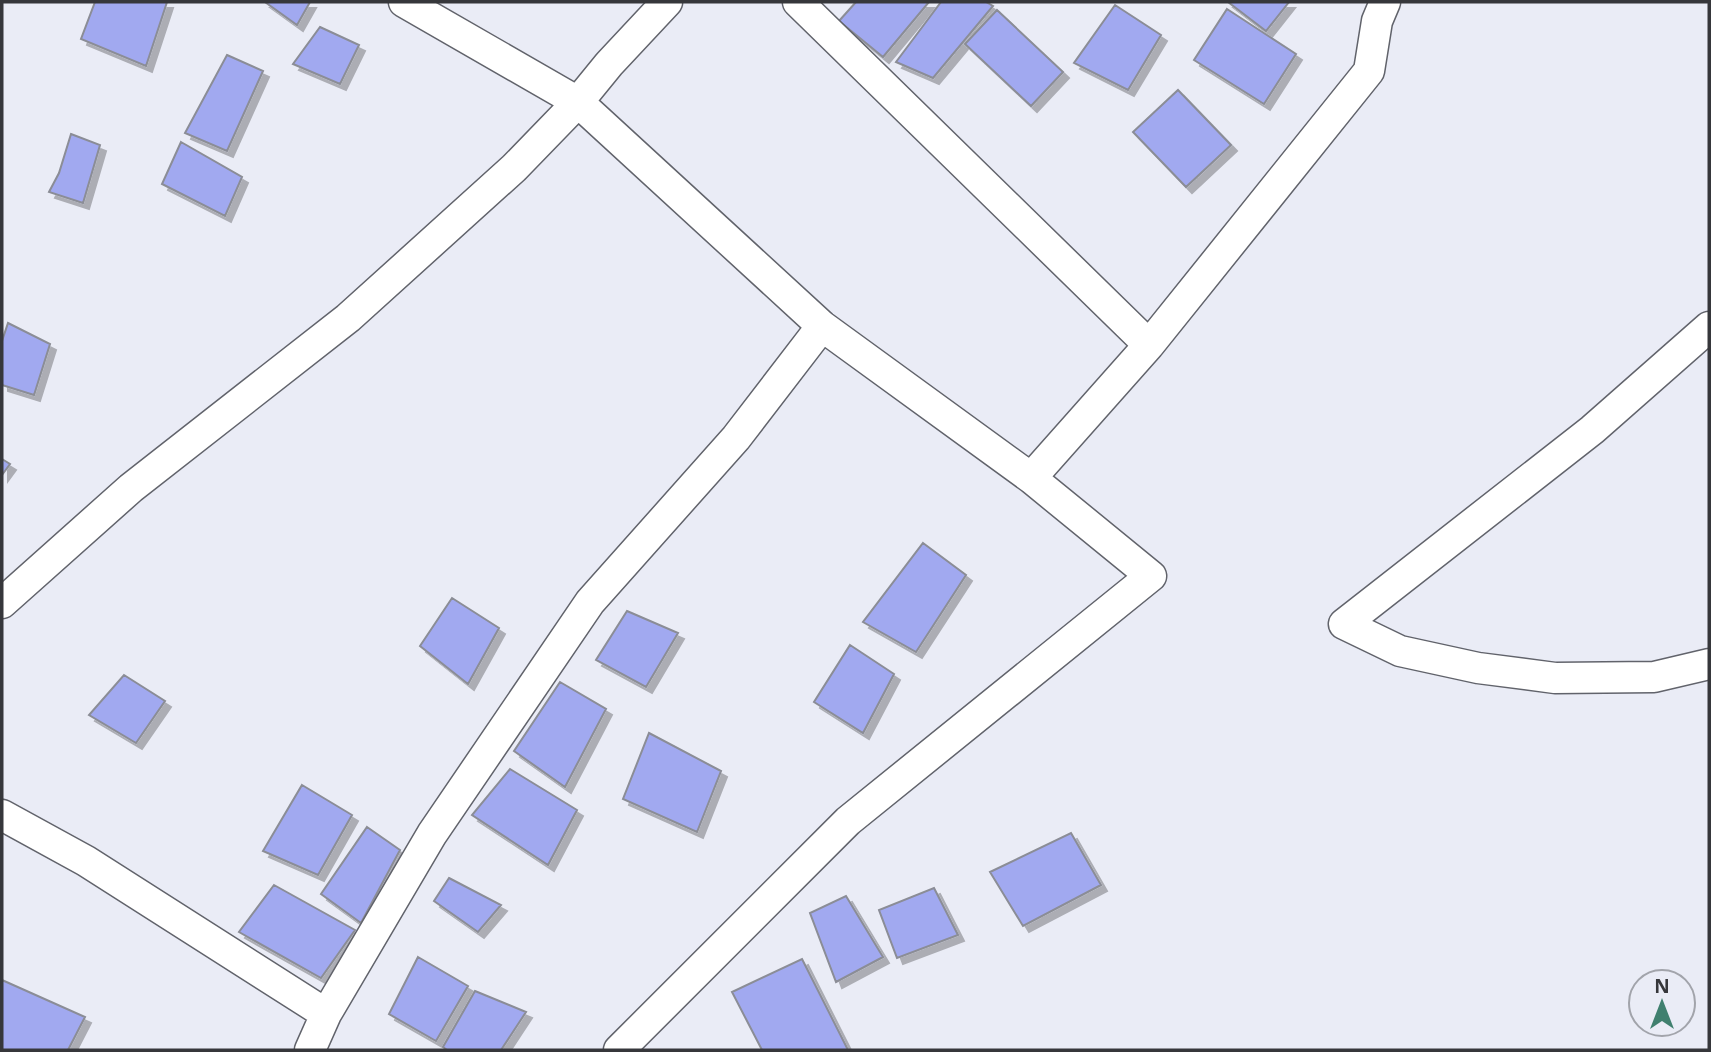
<svg xmlns="http://www.w3.org/2000/svg" width="1711" height="1052" font-family="'Open Sans',sans-serif">
<style>
.building{fill:#a1a9f0;stroke:#8b8d96;stroke-width:2;filter:url(#shadow)}
.lines{fill:none;stroke-linecap:round;stroke-linejoin:round}
.minor-casing{stroke:#61636b;stroke-width:33}
.minor{stroke:#fff;stroke-width:30}
</style>
<defs>
<filter id="shadow"><feDropShadow dx="6" dy="6" stdDeviation="0" flood-color="#0004"/></filter>
</defs>
<rect width="100%" height="100%" fill="#eaecf6"/>
<!-- building -->
<path class="building" d="M95,2H167L146,66L81,39Z
M265,2H310L297,25Z
M856,2H929L883,57L839,21Z
M941,2H986L993,6L933,78L896,62Z
M1228,2H1289L1266,31Z
M1115,5L1161,35L1128,90L1074,63Z
M1227,9L1296,54L1264,104L1194,60Z
M997,10L1063,72L1031,106L965,44Z
M320,27L359,45L340,84L293,64Z
M227,55L263,71L227,151L185,133Z
M1178,90L1231,145L1186,187L1133,132Z
M71,134L100,145L83,203L49,192L59,173Z
M181,142L242,177L225,216L162,184Z
M8,323L50,344L34,395L2,385V341Z
M2,459L10,464L2,475Z
M923,543L966,575L916,652L863,622Z
M452,598L499,628L468,684L420,646Z
M627,611L678,633L646,687L596,660Z
M850,645L894,674L863,733L814,702Z
M124,675L165,701L136,743L89,715Z
M560,682L606,709L565,787L514,751Z
M649,733L721,771L697,832L623,799Z
M510,769L577,810L548,865L472,815Z
M302,785L352,815L318,875L263,851Z
M367,827L400,850L361,923L321,894Z
M1071,833L1101,885L1023,926L990,872Z
M449,878L501,905L478,932L434,901Z
M274,885L355,930L321,978L239,932Z
M934,888L958,935L897,958L879,910Z
M846,896L883,957L836,982L810,913Z
M418,957L468,986L436,1041L389,1014Z
M802,959L848,1050H762L732,992Z
M2,980L85,1017L68,1050H2Z
M475,991L526,1012L501,1050H447L443,1047Z"/>
<g class="lines">
<!-- minor casing -->
<g class="minor-casing">
<path id="minor" d="M404,2L578,102L822,326L1031,478L1151,576L848,821L619,1050
M798,2L1149,345
M1709,327L1592,430L1344,624L1400,651L1478,668L1555,678L1654,677L1709,664
M1031,478L1149,345L1369,71L1377,21L1385,2
M2,603L131,488L348,318L514,168L578,102L609,64L667,2
M2,815L86,861L326,1014
M310,1050L326,1014L432,834L590,602L736,438L822,326"/>
</g>
<!-- minor -->
<use href="#minor" class="minor"/>
</g>
<!-- border -->
<rect width="1711" height="1052" fill="none" stroke="#36373b" stroke-width="7"/>
<!-- north arrow -->
<g transform="translate(1662 1003)"><circle r="33" fill="#eaecf6" stroke="#a2a4ab" stroke-width="2"/>
<path d="M0-5L12 26L0 18L-12 26Z" fill="#40806f"/>
<text y="-10" font-size="19" font-weight="bold" text-anchor="middle" fill="#36373b">N</text>
</g>
</svg>
